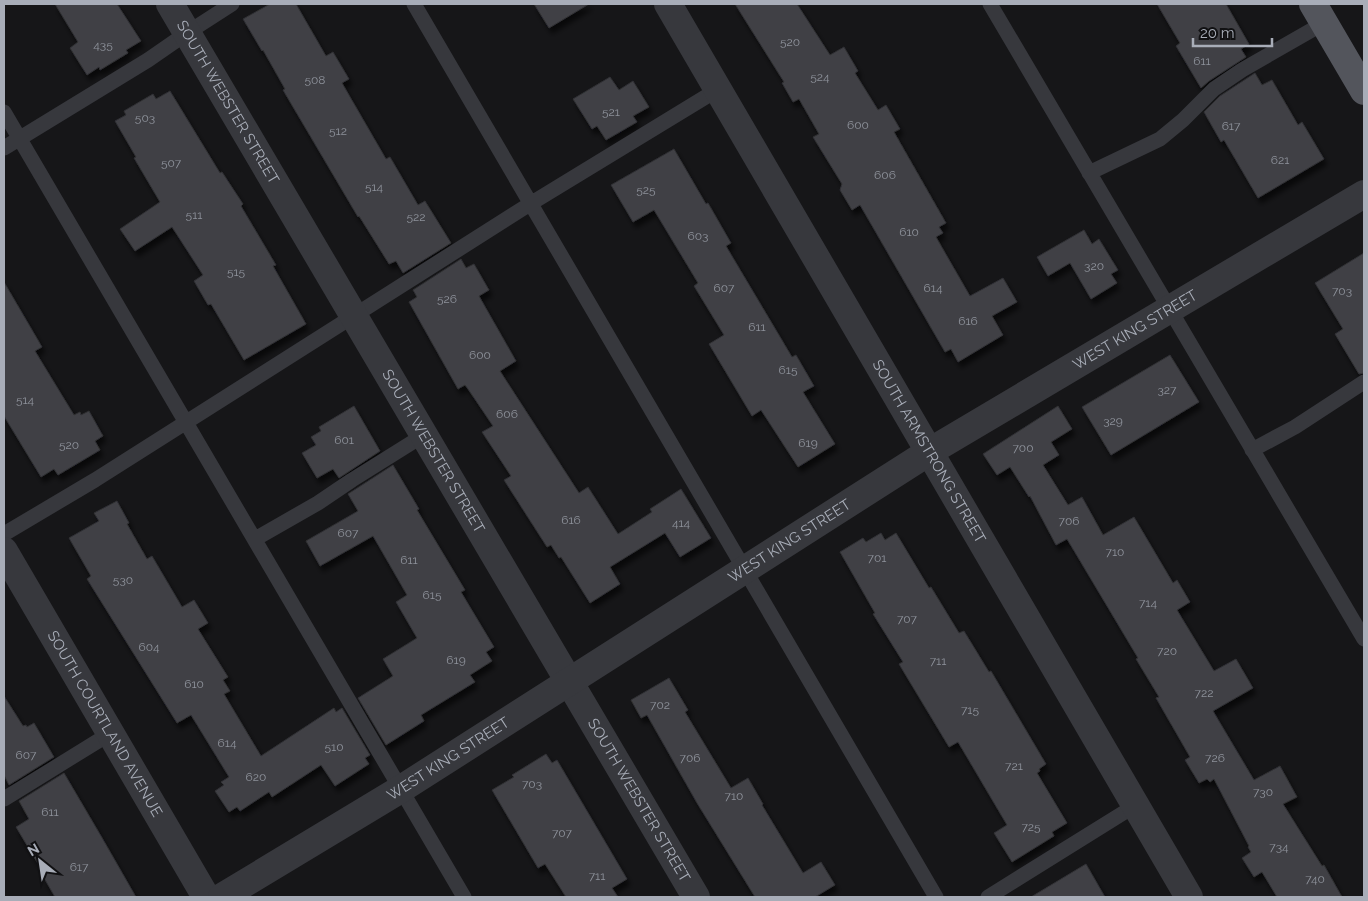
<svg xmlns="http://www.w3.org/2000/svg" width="1368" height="901" font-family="Raleway,sans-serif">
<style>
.building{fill:#404145;stroke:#303034;filter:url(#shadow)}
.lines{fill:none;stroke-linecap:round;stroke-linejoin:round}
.service{stroke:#37383d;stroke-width:15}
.minor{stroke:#37383d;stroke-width:28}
.primary{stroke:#53555c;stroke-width:28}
.labels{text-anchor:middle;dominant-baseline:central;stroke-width:4;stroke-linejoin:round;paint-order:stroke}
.number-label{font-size:12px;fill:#8e929b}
.street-label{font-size:15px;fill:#a8adb8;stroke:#111113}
</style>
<defs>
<filter id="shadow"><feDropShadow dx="3" dy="5.5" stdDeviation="2.5" flood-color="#0009"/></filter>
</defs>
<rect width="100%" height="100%" fill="#161618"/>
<!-- building -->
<path class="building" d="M55,4H117L141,41L126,50L128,53L100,70L99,67L87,75L70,48L78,42Z
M270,4H296L326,56L333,52L349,79L342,83L386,159L390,157L418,205L425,201L451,243L403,273L396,261L389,264L359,216L358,217L283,90L285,89L263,50L262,51L243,19Z
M534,4H589L549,28Z
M735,4H797L830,55L844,47L858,71L855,73L878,110L886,105L900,129L894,132L946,223L939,227L943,233L936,237L970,296L1003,278L1017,302L992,316L1003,335L958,362L951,349L945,352L860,205L852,210L840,190L842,184L813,137L819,134L799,99L793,102L782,83L784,82Z
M1157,4H1226L1249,44L1241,49L1246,57L1209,81L1201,88L1176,46L1180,43Z
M1255,73L1262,85L1272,80L1298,125L1302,122L1324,159L1258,198L1224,140L1221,142L1204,112L1220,96Z
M610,77L619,90L633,81L649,107L633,116L637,122L606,140L597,126L592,129L573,99Z
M170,91L220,173L222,172L243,204L241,206L276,265L273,266L306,324L244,360L211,304L208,305L194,281L203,275L172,227L135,251L120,229L160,202L134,158L136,157L115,121L126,115L124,111L153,94L156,99Z
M674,149L706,204L708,203L731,243L726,246L792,357L796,355L814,386L803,392L835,444L798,467L761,410L752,416L709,344L724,335L694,286L698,283L654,210L633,222L611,185Z
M1084,230L1092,244L1099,239L1118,270L1111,274L1117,283L1091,299L1070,263L1048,276L1037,257Z
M1364,253V373L1359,374L1335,334L1343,329L1315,283Z
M461,259L466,268L474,264L489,290L479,296L516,361L500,371L579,493L588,487L618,534L652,512L650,509L681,489L711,538L680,557L665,533L610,567L620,584L590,603L561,557L559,558L551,545L547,547L504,480L511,476L482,432L493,426L468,389L465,385L458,389L409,302L417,297L413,290Z
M4,282L42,347L35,351L74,415L80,412L81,415L89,411L103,436L95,441L100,450L58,475L54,469L41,477L4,416Z
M1170,355L1199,402L1111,455L1082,407Z
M354,406L380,451L339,478L333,469L317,478L302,453L316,445L311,437L321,431L319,427Z
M1058,406L1072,429L1051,442L1059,455L1043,465L1068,505L1082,497L1103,535L1134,517L1173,583L1177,580L1190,602L1177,610L1214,671L1236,659L1253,688L1213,711L1254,780L1280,766L1297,797L1283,804L1322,866L1324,865L1342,897H1277L1262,872L1254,877L1242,858L1251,852L1248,847L1249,846L1214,779L1210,782L1207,779L1199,783L1185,760L1190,757L1156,698L1159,697L1136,659L1138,658L1067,539L1056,545L1030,496L1029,497L1010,467L997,475L983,454Z
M393,465L419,509L417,510L465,590L461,592L494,647L486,652L492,661L470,675L475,682L421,715L424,721L386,745L358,698L393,676L383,659L417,638L396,602L407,595L373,536L320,566L306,541L358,511L348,494Z
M117,501L129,523L127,524L147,559L152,556L182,607L194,600L208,623L198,629L228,677L223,680L230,691L224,694L261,756L334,708L336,712L342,708L370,755L365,758L369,764L335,786L321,765L272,797L269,792L240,811L237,807L229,812L215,791L224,785L221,782L229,777L191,715L177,723L87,579L91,576L69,538L99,521L94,513Z
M881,533L885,540L896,533L929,588L931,587L959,633L964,631L989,672L991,671L1046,764L1039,769L1040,771L1037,773L1067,823L1052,832L1054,836L1012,862L994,833L1007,825L958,742L949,747L899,664L903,662L873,614L875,613L840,552L863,538L866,542Z
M669,678L688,710L685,712L731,788L748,778L763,804L762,805L803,873L821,862L835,885L815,897H755L697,803L647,715L641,718L631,700Z
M4,696L23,726L26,725L27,727L34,723L54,757L9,785L4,775Z
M546,754L552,763L557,760L627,879L612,888L618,897H566L545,864L538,868L492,790L514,777L512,775Z
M64,773L101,836L136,897H55L44,878L46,877L16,827L29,819L19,801Z
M1086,864L1105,897H1031Z"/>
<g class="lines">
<!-- service -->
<path class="service" d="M414,4L936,897
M990,4L1364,639
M4,112L464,897
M4,148L148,60L187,33L232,4
M1089,173L1160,139L1183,120L1214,89L1242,70L1324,23
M1252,450L1295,427L1364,382
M4,534L95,480L530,204L717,90
M255,539L318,503L352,480L424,435
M4,799L111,733
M988,897L1136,805"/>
<!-- minor -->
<g class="minor">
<path id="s1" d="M170,4L696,897"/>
<path id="s2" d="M668,4L1189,897"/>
<path id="s3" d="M4,551L206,897"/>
<path id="s4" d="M222,897L401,789L929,452L1364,194"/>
</g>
<!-- primary -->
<path class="primary" d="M1313,4L1364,91"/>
</g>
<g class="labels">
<!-- number labels -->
<g class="number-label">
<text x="790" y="42">520</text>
<text x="103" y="45">435</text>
<text x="1202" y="61">611</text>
<text x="820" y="77">524</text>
<text x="315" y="80">508</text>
<text x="611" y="112">521</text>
<text x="145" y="118">503</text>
<text x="858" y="125">600</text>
<text x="1231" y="126">617</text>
<text x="338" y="131">512</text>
<text x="1280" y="160">621</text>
<text x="171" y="163">507</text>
<text x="885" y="175">606</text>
<text x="374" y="187">514</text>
<text x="646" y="190">525</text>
<text x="194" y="215">511</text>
<text x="416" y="217">522</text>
<text x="909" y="232">610</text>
<text x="698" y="236">603</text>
<text x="1094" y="266">320</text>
<text x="236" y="272">515</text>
<text x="724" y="288">607</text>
<text x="933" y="288">614</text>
<text x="1342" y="291">703</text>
<text x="447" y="299">526</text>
<text x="968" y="321">616</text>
<text x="757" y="327">611</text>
<text x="480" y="355">600</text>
<text x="788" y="370">615</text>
<text x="1167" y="390">327</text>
<text x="25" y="400">514</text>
<text x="507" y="414">606</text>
<text x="1113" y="421">329</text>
<text x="344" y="440">601</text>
<text x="808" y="443">619</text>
<text x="69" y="445">520</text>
<text x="1023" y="448">700</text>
<text x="571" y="520">616</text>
<text x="1069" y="521">706</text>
<text x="681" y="523">414</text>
<text x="348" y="533">607</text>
<text x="1115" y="552">710</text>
<text x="877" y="558">701</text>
<text x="409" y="560">611</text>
<text x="123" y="580">530</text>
<text x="432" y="595">615</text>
<text x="1148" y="603">714</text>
<text x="907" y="619">707</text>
<text x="149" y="647">604</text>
<text x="1167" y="651">720</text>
<text x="456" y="660">619</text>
<text x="938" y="661">711</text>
<text x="194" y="684">610</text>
<text x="1204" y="693">722</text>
<text x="660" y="705">702</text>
<text x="970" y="710">715</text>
<text x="227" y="743">614</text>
<text x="334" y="747">510</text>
<text x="26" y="755">607</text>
<text x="690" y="758">706</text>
<text x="1215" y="758">726</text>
<text x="1014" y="766">721</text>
<text x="256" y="777">620</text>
<text x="532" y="784">703</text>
<text x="1263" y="792">730</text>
<text x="734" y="796">710</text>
<text x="50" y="812">611</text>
<text x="1031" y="827">725</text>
<text x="562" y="833">707</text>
<text x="1279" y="847">734</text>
<text x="79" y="867">617</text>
<text x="597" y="876">711</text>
<text x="1315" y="879">740</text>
</g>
<!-- street labels -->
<g class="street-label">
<text stroke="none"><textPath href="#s1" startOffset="114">SOUTH WEBSTER STREET</textPath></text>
<text stroke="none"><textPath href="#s4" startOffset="1075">WEST KING STREET</textPath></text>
<text stroke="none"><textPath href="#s1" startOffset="519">SOUTH WEBSTER STREET</textPath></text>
<text stroke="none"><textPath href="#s2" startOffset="518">SOUTH ARMSTRONG STREET</textPath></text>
<text stroke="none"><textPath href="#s4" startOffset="670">WEST KING STREET</textPath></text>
<text stroke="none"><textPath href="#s3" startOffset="200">SOUTH COURTLAND AVENUE</textPath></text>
<text stroke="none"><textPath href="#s4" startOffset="265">WEST KING STREET</textPath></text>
<text stroke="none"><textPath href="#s1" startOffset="924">SOUTH WEBSTER STREET</textPath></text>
</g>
</g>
<!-- border -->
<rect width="1368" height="901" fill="none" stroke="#a8adb8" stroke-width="10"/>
<!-- north arrow -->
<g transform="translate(40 861) rotate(330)" stroke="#111113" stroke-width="4" paint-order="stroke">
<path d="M0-4L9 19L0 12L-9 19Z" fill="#a8adb8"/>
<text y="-8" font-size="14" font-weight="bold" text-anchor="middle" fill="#a8adb8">N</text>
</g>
<!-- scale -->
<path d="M1193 38v8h79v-8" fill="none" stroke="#a8adb8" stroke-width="2.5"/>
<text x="1200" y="38" font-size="15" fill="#a8adb8" stroke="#111113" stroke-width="4" paint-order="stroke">20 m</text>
</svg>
